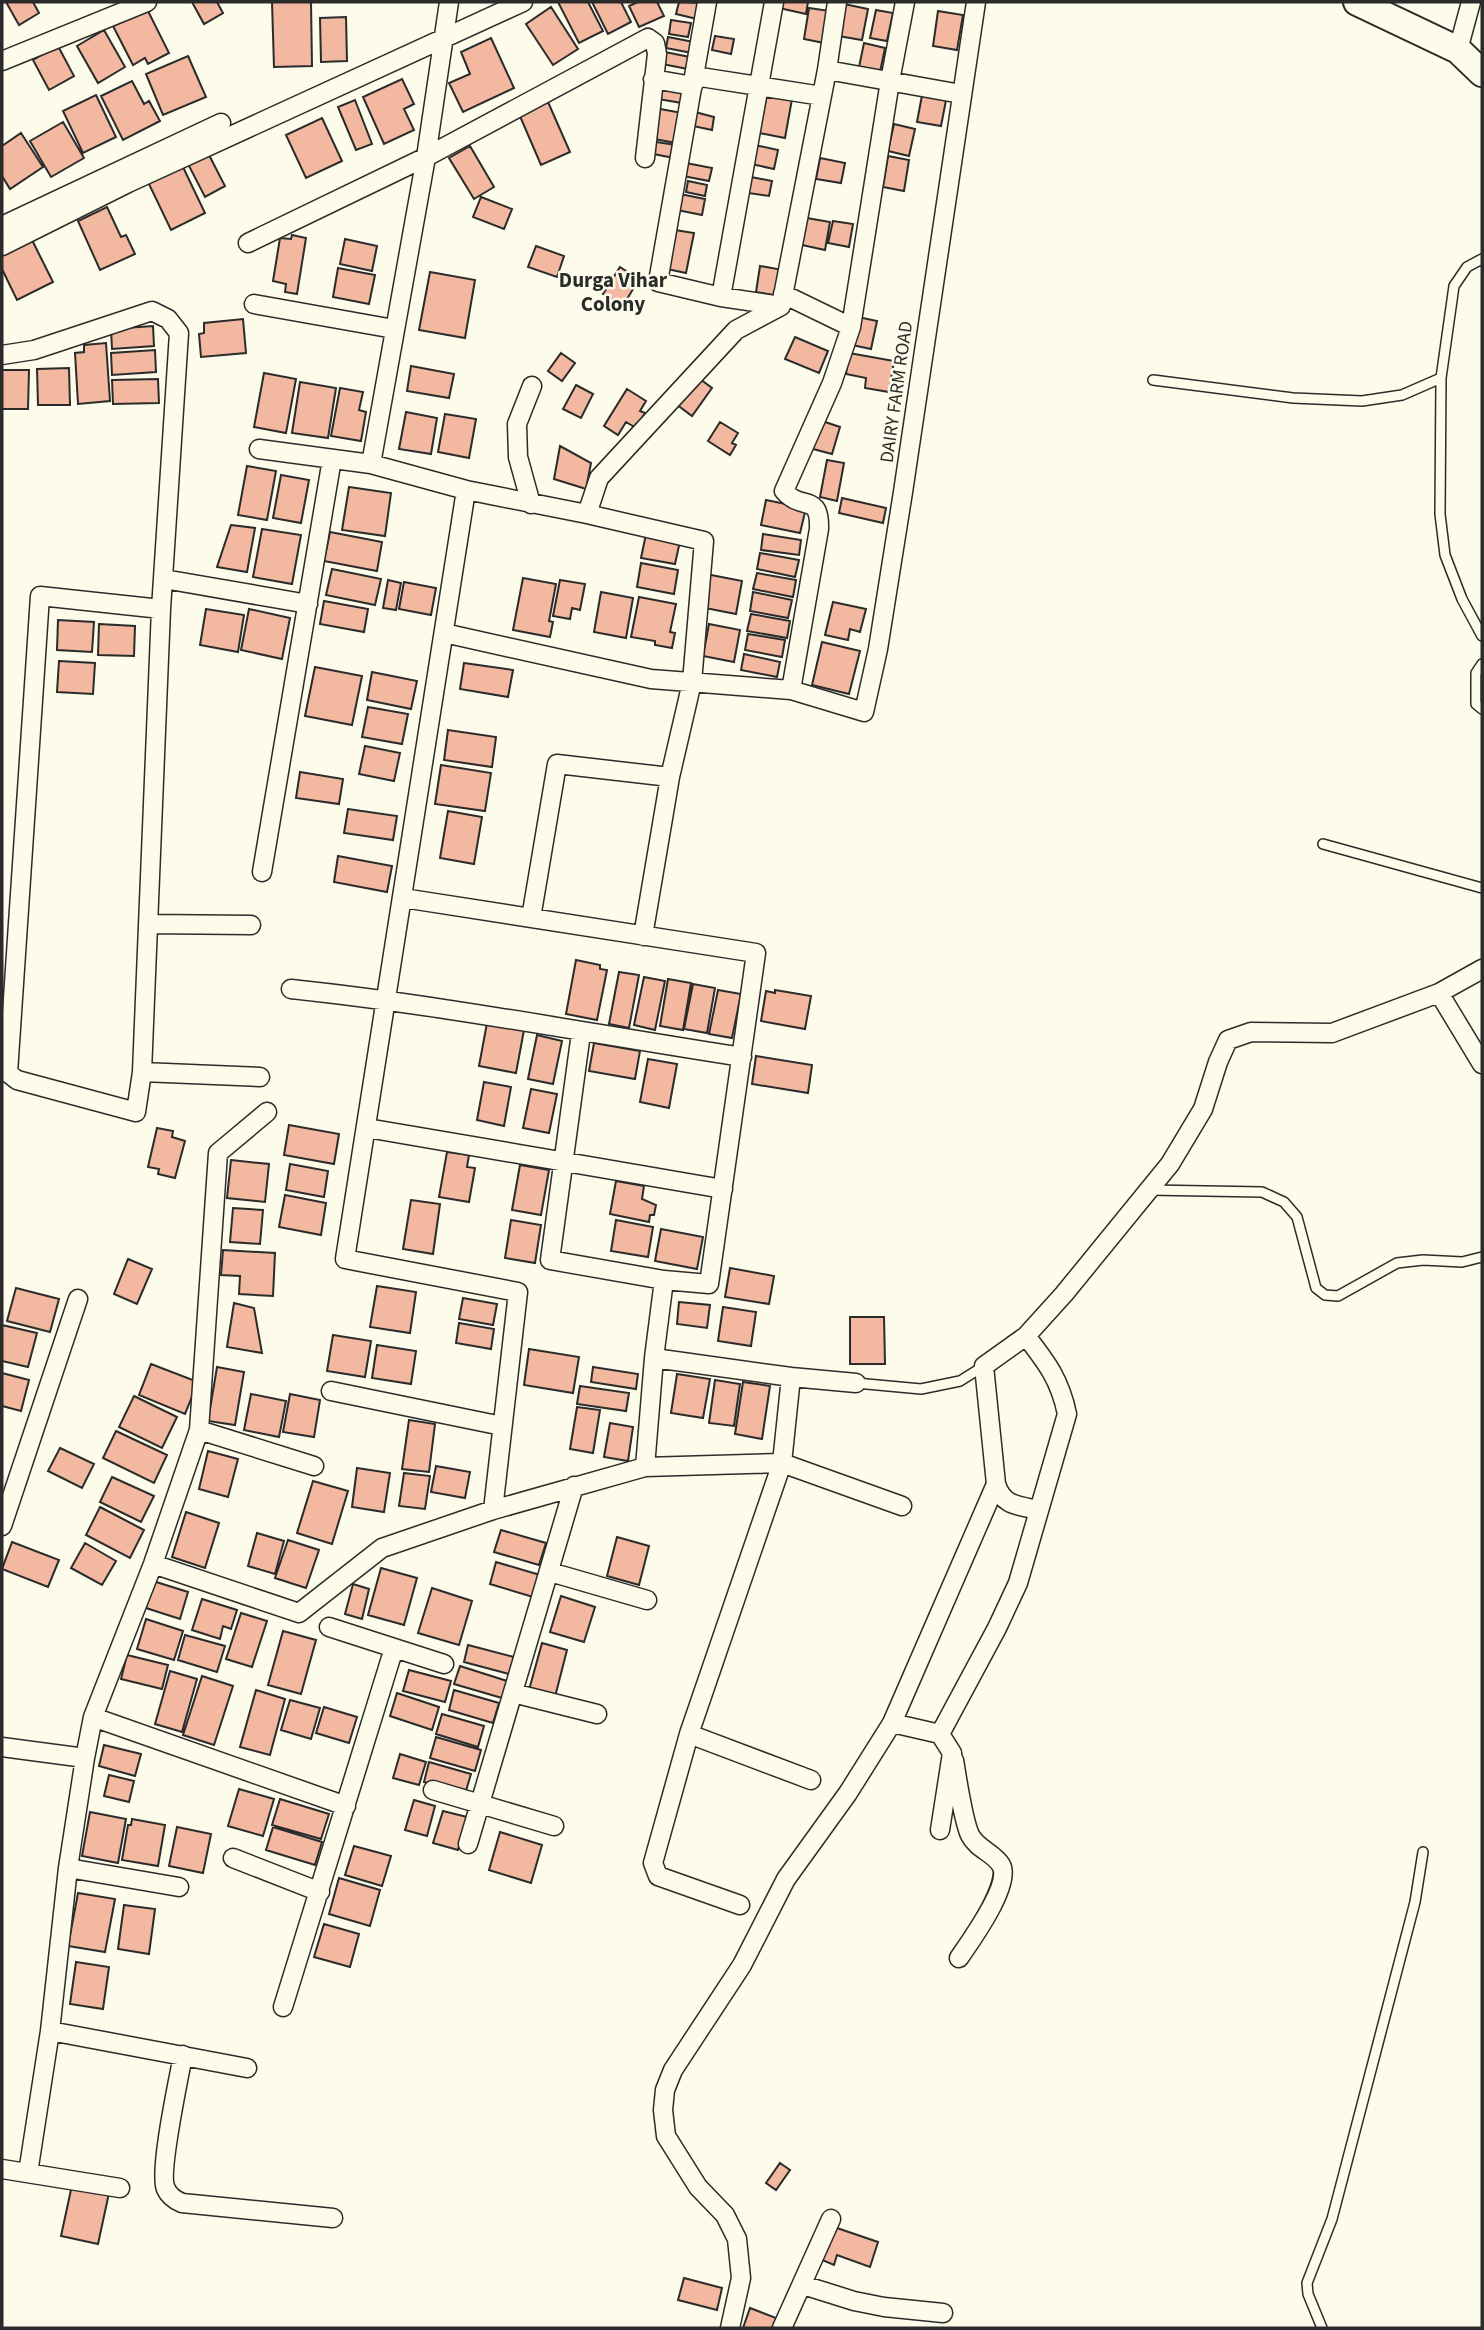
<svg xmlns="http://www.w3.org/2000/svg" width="1484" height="2330" font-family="'Source Sans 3',sans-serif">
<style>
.building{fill:#f2b8a0;stroke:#2b2b2b;stroke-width:2}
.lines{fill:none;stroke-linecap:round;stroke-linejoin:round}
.service-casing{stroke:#2b2b2b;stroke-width:12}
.minor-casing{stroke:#2b2b2b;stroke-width:21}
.secondary-casing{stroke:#2b2b2b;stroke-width:30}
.service{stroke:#fdfbea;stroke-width:9}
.minor{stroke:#fdfbea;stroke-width:18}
.secondary{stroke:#fdfbea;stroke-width:26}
.labels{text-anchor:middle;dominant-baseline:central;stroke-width:5;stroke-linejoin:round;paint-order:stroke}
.street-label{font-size:19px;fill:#2b2b2b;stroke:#fdfbea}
.neighbourhood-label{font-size:21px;font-weight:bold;fill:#2b2b2b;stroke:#fdfbea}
</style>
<rect width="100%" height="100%" fill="#fdfbea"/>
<!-- building -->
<path class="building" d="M6,2H33L39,13L19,25Z
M192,2H217L223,13L204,24Z
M272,2H311L312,66L274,67Z
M558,2H588L603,31L579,43Z
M592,2H621L631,22L608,34Z
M638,2H657L664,16L639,27L629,6Z
M679,2L701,3L697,19L676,14Z
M780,2H808L806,14L779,8Z
M844,4L868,9L862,40L838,36Z
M551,7L578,49L553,65L526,24Z
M809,8L830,11L824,43L804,39Z
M147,9L169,53L148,64L145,58L133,65L113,26Z
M876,10L893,13L887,41L870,38Z
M938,11L963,15L957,50L933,46Z
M346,17L347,61L321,62L320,18Z
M671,20L691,23L688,37L669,34Z
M104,30L125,67L98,83L77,46Z
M715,36L734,39L731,54L712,50Z
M668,37L694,42L692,53L666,48Z
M491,38L514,88L463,112L449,83L470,74L461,52Z
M864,43L885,48L879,77L858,72Z
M58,46L74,76L49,90L33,60Z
M665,52L695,58L693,70L662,64Z
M188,56L206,97L163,115L146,74Z
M402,79L414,104L404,109L414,130L384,144L363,97Z
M132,81L144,104L149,101L160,121L123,140L101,96Z
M660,85L685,89L682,103L658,99Z
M923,90L947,95L941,126L917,122Z
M767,94L792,99L785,138L759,133Z
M96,95L116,137L83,153L63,111Z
M355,100L372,144L356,150L338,107Z
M548,102L570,152L541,165L519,114Z
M655,108L682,113L676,143L649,138Z
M695,112L714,117L712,130L693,126Z
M322,118L342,161L306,178L286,135Z
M63,122L84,158L51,177L30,141Z
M894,124L915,129L909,156L888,151Z
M21,133L43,167L10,189L2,176V146Z
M650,141L676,145L674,158L648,153Z
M755,145L778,150L774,169L751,164Z
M470,146L494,187L474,199L449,158Z
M208,153L225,186L205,197L188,164Z
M888,156L909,160L904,191L883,187Z
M820,158L845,163L841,183L816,179Z
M686,163L712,168L709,181L683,176Z
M182,165L205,213L171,230L148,182Z
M751,177L772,181L769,196L748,193Z
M688,181L707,185L705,196L686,192Z
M680,194L705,199L702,215L677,210Z
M481,197L512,209L504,229L473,217Z
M107,207L121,237L126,235L135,254L100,270L78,221Z
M807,218L830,222L825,250L802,245Z
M833,221L853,224L849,247L828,243Z
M675,230L694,233L686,273L667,269Z
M292,235L306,238L297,294L285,292L286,284L273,281L280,238L291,239Z
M31,238L53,282L17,300L2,269V253Z
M345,239L377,246L372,271L340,264Z
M536,246L564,256L557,277L528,267Z
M760,266L783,270L778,296L756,292Z
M620,267L639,279L623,306L603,294Z
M338,268L375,275L369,304L333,297Z
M430,272L475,280L465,338L419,330Z
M858,317L877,321L871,349L852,345Z
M243,319L246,353L201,357L199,334L204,333V323Z
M153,326L154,346L112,349L111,329Z
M795,337L828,351L819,373L785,359Z
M106,343L110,401L78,404L75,353L84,352V345Z
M155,350L156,372L112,375L111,353Z
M561,353L575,363L562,381L548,371Z
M849,353L894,361L889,392L865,388L866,378L846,374Z
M411,366L454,374L449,398L407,391Z
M69,368L70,405H38L37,369Z
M2,370H29L28,409H2Z
M264,373L296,379L286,433L254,427Z
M696,376L712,388L692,416L676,404Z
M158,379L159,403L113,404L112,380Z
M300,382L336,388L328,438L292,433Z
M576,385L593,394L581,418L563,409Z
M340,388L363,392L359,410L366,412L361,441L331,436Z
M627,389L646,401L640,411L645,413L636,428L626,422L618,435L604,426Z
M406,412L437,418L431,454L399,449Z
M445,414L476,419L469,458L438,452Z
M822,421L840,427L832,454L813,449Z
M720,422L738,433L732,443L736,445L730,455L708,441Z
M560,446L591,463L586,489L554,479Z
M827,460L844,463L837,501L820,497Z
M247,466L276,471L267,520L238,515Z
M281,475L309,480L301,523L273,518Z
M349,487L391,493L385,536L342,530Z
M842,498L886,508L883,523L839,513Z
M766,500L806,508L800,533L761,525Z
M231,525L255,528L247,572L217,567Z
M262,529L301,535L292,584L253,577Z
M330,532L382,542L377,571L324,561Z
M646,534L680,541L675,564L641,558Z
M763,534L801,540L799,555L761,550Z
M760,553L799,560L795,577L757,569Z
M641,563L678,570L674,594L637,587Z
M332,569L381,579L375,605L326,595Z
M757,573L796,580L793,597L753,589Z
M706,574L742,581L736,614L700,607Z
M523,578L556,584L549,621L553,622L550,637L513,630Z
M388,580L401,583L396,610L383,608Z
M560,580L585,584L580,610L572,608L570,619L553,616Z
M404,582L436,588L431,615L399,609Z
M601,592L633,598L626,638L594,632Z
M753,592L792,600L788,618L750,611Z
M639,597L676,604L670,632L675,633L672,648L655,645V641L631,637Z
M324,601L368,609L364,632L320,624Z
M833,602L866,609L860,632L850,629L848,640L825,635Z
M206,609L244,615L238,652L200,645Z
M249,609L290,618L282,659L241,650Z
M751,614L790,621L787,638L747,631Z
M58,620L94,622L92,652L57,650Z
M99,624L135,626L134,656L98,655Z
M709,624L740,630L734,662L703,656Z
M748,634L785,640L782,657L745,650Z
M822,642L860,651L849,694L812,685Z
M744,654L780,662L777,677L741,670Z
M59,661L95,663L93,694L57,692Z
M464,663L513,670L508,697L460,689Z
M315,667L362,676L352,725L305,716Z
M372,672L417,681L411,709L367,700Z
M368,707L408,714L402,744L362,737Z
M448,730L496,737L492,767L444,760Z
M365,746L400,753L394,781L359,774Z
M441,765L491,773L485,811L435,804Z
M300,772L343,779L339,804L296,798Z
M348,809L397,816L393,840L344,833Z
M448,811L482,817L474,864L440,858Z
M338,856L392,866L387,892L334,882Z
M576,960L600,965V969L607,970L597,1020L566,1014Z
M619,972L639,975L629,1028L609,1024Z
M644,977L665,981L655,1030L634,1025Z
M668,979L691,983L683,1030L660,1026Z
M693,984L715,988L707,1033L684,1029Z
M718,990L741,994L732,1038L709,1034Z
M775,990L811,996L805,1029L761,1021L766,991L775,993Z
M487,1023L524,1030L516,1073L479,1066Z
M537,1035L562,1041L553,1084L528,1079Z
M594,1043L640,1051L635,1079L589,1071Z
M756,1056L812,1065L808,1093L752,1084Z
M648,1059L677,1064L669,1108L640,1102Z
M484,1082L511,1087L504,1126L477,1120Z
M531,1089L557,1094L549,1133L523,1128Z
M289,1125L339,1134L334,1164L284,1155Z
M157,1128L173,1131L172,1137L185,1141L175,1178L158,1174L159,1169L148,1167Z
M447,1152L469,1155L467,1167L475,1168L469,1202L439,1197Z
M231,1160L269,1164L265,1202L227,1198Z
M290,1164L328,1171L324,1197L286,1190Z
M520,1165L549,1170L541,1215L512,1210Z
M616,1181L644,1186L642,1199L656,1205L654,1215H650L649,1222L610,1214Z
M285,1195L326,1203L321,1235L279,1227Z
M411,1200L440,1204L433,1254L403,1249Z
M233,1208L263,1210L260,1244L230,1242Z
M511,1220L541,1225L535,1263L505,1258Z
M616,1220L653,1227L648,1257L611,1251Z
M661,1229L703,1237L697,1269L655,1261Z
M223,1250L275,1253L273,1296L239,1294L240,1276L221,1275Z
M128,1259L152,1269L137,1304L114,1294Z
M730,1268L774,1276L769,1304L725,1297Z
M377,1286L416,1292L410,1333L370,1327Z
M16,1288L59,1299L50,1332L7,1321Z
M463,1298L497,1304L493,1325L459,1319Z
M679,1302L710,1305L707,1328L677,1324Z
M234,1303L254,1308L262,1353L227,1347Z
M723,1307L756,1312L751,1346L718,1341Z
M850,1317H884L885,1364H850Z
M459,1323L494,1329L491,1349L456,1343Z
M2,1325L37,1333L28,1367L2,1361Z
M333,1335L371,1341L365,1377L327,1371Z
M377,1345L416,1351L411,1384L372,1378Z
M529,1349L579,1357L573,1393L524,1385Z
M151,1364L198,1382L185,1414L139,1395Z
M217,1367L244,1372L235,1425L208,1421Z
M593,1367L638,1374L636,1389L591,1382Z
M2,1373L29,1380L21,1411L2,1406Z
M677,1374L710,1379L703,1418L671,1413Z
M715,1380L740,1384L734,1426L709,1423Z
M743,1382L770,1386L762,1439L735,1434Z
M580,1386L629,1393L626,1411L577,1404Z
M251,1394L286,1401L279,1437L244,1430Z
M290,1394L320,1400L314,1437L283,1432Z
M134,1396L177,1417L162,1448L119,1427Z
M577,1407L600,1410L593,1453L570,1449Z
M409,1420L435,1424L429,1472L402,1469Z
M610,1423L633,1427L628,1461L604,1457Z
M116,1431L167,1455L154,1483L103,1458Z
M60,1448L94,1464L82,1488L48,1471Z
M208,1451L238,1459L228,1497L199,1489Z
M436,1466L470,1472L465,1498L431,1492Z
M357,1468L390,1473L384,1512L352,1507Z
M404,1473L430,1476L425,1509L399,1506Z
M112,1477L154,1496L141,1522L100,1502Z
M313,1481L348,1491L332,1544L297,1533Z
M100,1507L144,1530L130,1558L86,1535Z
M186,1512L219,1523L205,1568L172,1557Z
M501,1530L546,1543L539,1565L494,1552Z
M257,1533L284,1541L275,1574L248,1566Z
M617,1537L649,1546L639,1585L607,1576Z
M288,1540L319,1550L306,1588L275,1578Z
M12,1542L59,1560L48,1587L2,1569Z
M85,1543L116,1561L102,1585L71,1568Z
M496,1562L540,1575L533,1597L490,1584Z
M381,1568L417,1578L404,1625L368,1615Z
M153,1581L188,1592L180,1619L146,1608Z
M353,1584L369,1589L362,1619L345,1614Z
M432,1588L472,1601L459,1645L418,1633Z
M561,1596L595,1607L584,1642L550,1632Z
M202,1599L237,1610L231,1629L223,1626L220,1639L192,1630Z
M241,1613L267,1621L252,1667L226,1659Z
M146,1619L183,1631L174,1660L137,1649Z
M283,1631L316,1640L301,1694L268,1685Z
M185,1635L225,1646L217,1672L178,1660Z
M542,1643L567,1650L555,1697L529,1690Z
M468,1645L514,1657L509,1674L464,1662Z
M127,1655L168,1665L162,1689L121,1679Z
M460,1666L507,1681L502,1698L454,1684Z
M409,1670L451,1681L445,1702L403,1691Z
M170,1671L197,1679L182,1732L155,1724Z
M202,1676L233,1686L214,1745L183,1735Z
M256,1690L285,1699L270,1755L240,1747Z
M454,1690L499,1703L493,1723L449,1710Z
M397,1693L439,1707L432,1730L390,1716Z
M290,1700L320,1708L311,1739L281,1730Z
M324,1707L357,1717L349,1743L316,1733Z
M442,1714L484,1726L478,1747L436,1734Z
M436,1737L481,1750L475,1771L430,1758Z
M104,1745L141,1754L135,1776L99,1766Z
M400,1754L426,1762L419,1785L393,1778Z
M429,1762L471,1774L465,1794L424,1782Z
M109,1775L134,1781L129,1802L104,1796Z
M239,1789L274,1799L263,1836L228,1826Z
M280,1799L329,1814L321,1839L272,1825Z
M414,1800L435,1806L427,1836L405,1830Z
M443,1811L467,1817L458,1850L433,1843Z
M90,1812L126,1819L118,1863L82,1856Z
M132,1819L165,1825L158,1866L122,1860L128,1825H131Z
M177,1827L211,1834L203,1873L169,1866Z
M273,1827L322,1842L315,1865L266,1850Z
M500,1832L542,1845L531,1883L489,1870Z
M354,1846L391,1856L382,1886L345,1875Z
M339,1878L380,1890L370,1926L329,1914Z
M78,1893L115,1899L105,1952L68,1946Z
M124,1905L155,1909L149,1954L118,1949Z
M324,1924L359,1934L350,1967L314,1957Z
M76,1962L109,1967L103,2009L70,2004Z
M780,2163L790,2170L776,2190L766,2183Z
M72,2185L109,2193L98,2244L61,2236Z
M834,2227L878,2242L870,2267L837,2255L834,2265L822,2260Z
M684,2278L722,2288L717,2310L678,2300Z
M750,2308L776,2318L772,2328H743Z"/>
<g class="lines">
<!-- service casing -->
<g class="service-casing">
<path id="service" d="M1441,378L1440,514L1445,555L1462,599L1482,636
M1153,380L1293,398L1362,401L1402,395L1441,378L1454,286L1467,267L1482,259
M1482,664L1476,673V704L1482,709
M1323,844L1482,888
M1149,1190L1262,1192L1284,1202L1297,1217L1316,1288L1325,1295L1338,1296L1397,1263L1423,1260L1462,1262L1482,1257
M856,1383L921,1389L960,1381L984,1366
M1322,2328L1308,2294L1307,2283L1332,2219L1415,1902L1423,1852"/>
</g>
<!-- minor casing -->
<g class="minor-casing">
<path id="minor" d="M707,2L658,282L721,297L781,306L827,70L837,2
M1458,50L1471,2
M2,61L147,2
M827,70L961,94
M694,76L822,96
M653,79L693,86
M2,226L221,123
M248,243L426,157L648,38L655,43L657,54L645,158
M2,246L128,183L523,2
M783,294L851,327
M721,297L774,2
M254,304L394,329
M2,355L34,350L152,311L168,319L179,333L161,609L142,1072L136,1112L17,1080L8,1073L40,596L161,609
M259,449L371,464L466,490L587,514L704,541L692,682L670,777L643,936
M371,464L426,157L449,2
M466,490L345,1259L518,1292L493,1510
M531,504L518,457L517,424L532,386
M587,514L599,478L736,330L781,306
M164,579L308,604
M444,633L651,679L791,690L819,529C820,492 802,512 784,491L832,383L851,327L890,81L905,2
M791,690L864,712L878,649L903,492L976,2
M262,872L332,459
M531,918L557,764L670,777
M149,924L251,925
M291,989C442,1005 592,1034 742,1057
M1439,993L1482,969
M581,1033L550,1260L664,1280
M142,1072L260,1077
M367,1128L723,1189
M654,1358L791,1377L856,1383
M331,1391L502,1426
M199,1430L314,1466
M645,1467L782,1463L902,1506
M1038,1510C1017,1505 1003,1506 996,1484L984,1366L1026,1336L1064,1294L1170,1164L1203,1109L1218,1062L1228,1040L1251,1032L1332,1033L1439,993L1482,1064
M2,1526L78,1299
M153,1564L299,1613L382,1548L493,1510L645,1467L654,1358L664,1280L709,1284L756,953L403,898
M550,1572L647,1600
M329,1627L444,1664
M513,1693L597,1714
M93,1717L346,1806
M892,1723L996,1484
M689,1734L811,1780
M940,1734L997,1628L1018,1583L1067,1414C1060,1380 1047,1363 1026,1336
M2,1747L85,1758
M954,1760C957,1778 963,1820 970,1835C977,1849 994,1853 1001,1865C1012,1884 970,1942 959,1958
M433,1790L554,1826
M468,1844L574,1486
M233,1858L320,1892
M68,1868L179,1887
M740,1905L658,1876L653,1863L689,1734L782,1463L791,1377
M283,2007L394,1648
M50,2031L247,2068
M183,2055C179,2077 158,2174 166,2189C169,2196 175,2200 182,2203L333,2218
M2,2169L120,2188
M28,2173L50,2031L68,1868L85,1758L93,1717L153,1564L199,1430L218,1153L267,1112
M803,2285L854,2301L884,2307L943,2313
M730,2328L741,2278L737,2239L725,2215L698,2187L666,2136L663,2110L665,2090L673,2070L742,1965L786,1879L848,1793L892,1723L940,1734L952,1753L940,1830
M782,2328L831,2219"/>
</g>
<!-- secondary casing -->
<g class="secondary-casing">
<path id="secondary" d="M1357,2L1458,50L1482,73"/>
</g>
<!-- service -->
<use href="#service" class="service"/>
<!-- minor -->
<use href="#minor" class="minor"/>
<!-- secondary -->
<use href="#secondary" class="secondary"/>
</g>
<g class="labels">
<!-- street labels -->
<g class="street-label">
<text transform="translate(897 392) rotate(-82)">DAIRY FARM ROAD</text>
</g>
<!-- neighbourhood labels -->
<g class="neighbourhood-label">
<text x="613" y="280">Durga Vihar<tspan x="613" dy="24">Colony</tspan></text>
</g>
</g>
<!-- border -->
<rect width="1484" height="2330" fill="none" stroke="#2b2b2b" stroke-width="7"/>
</svg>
